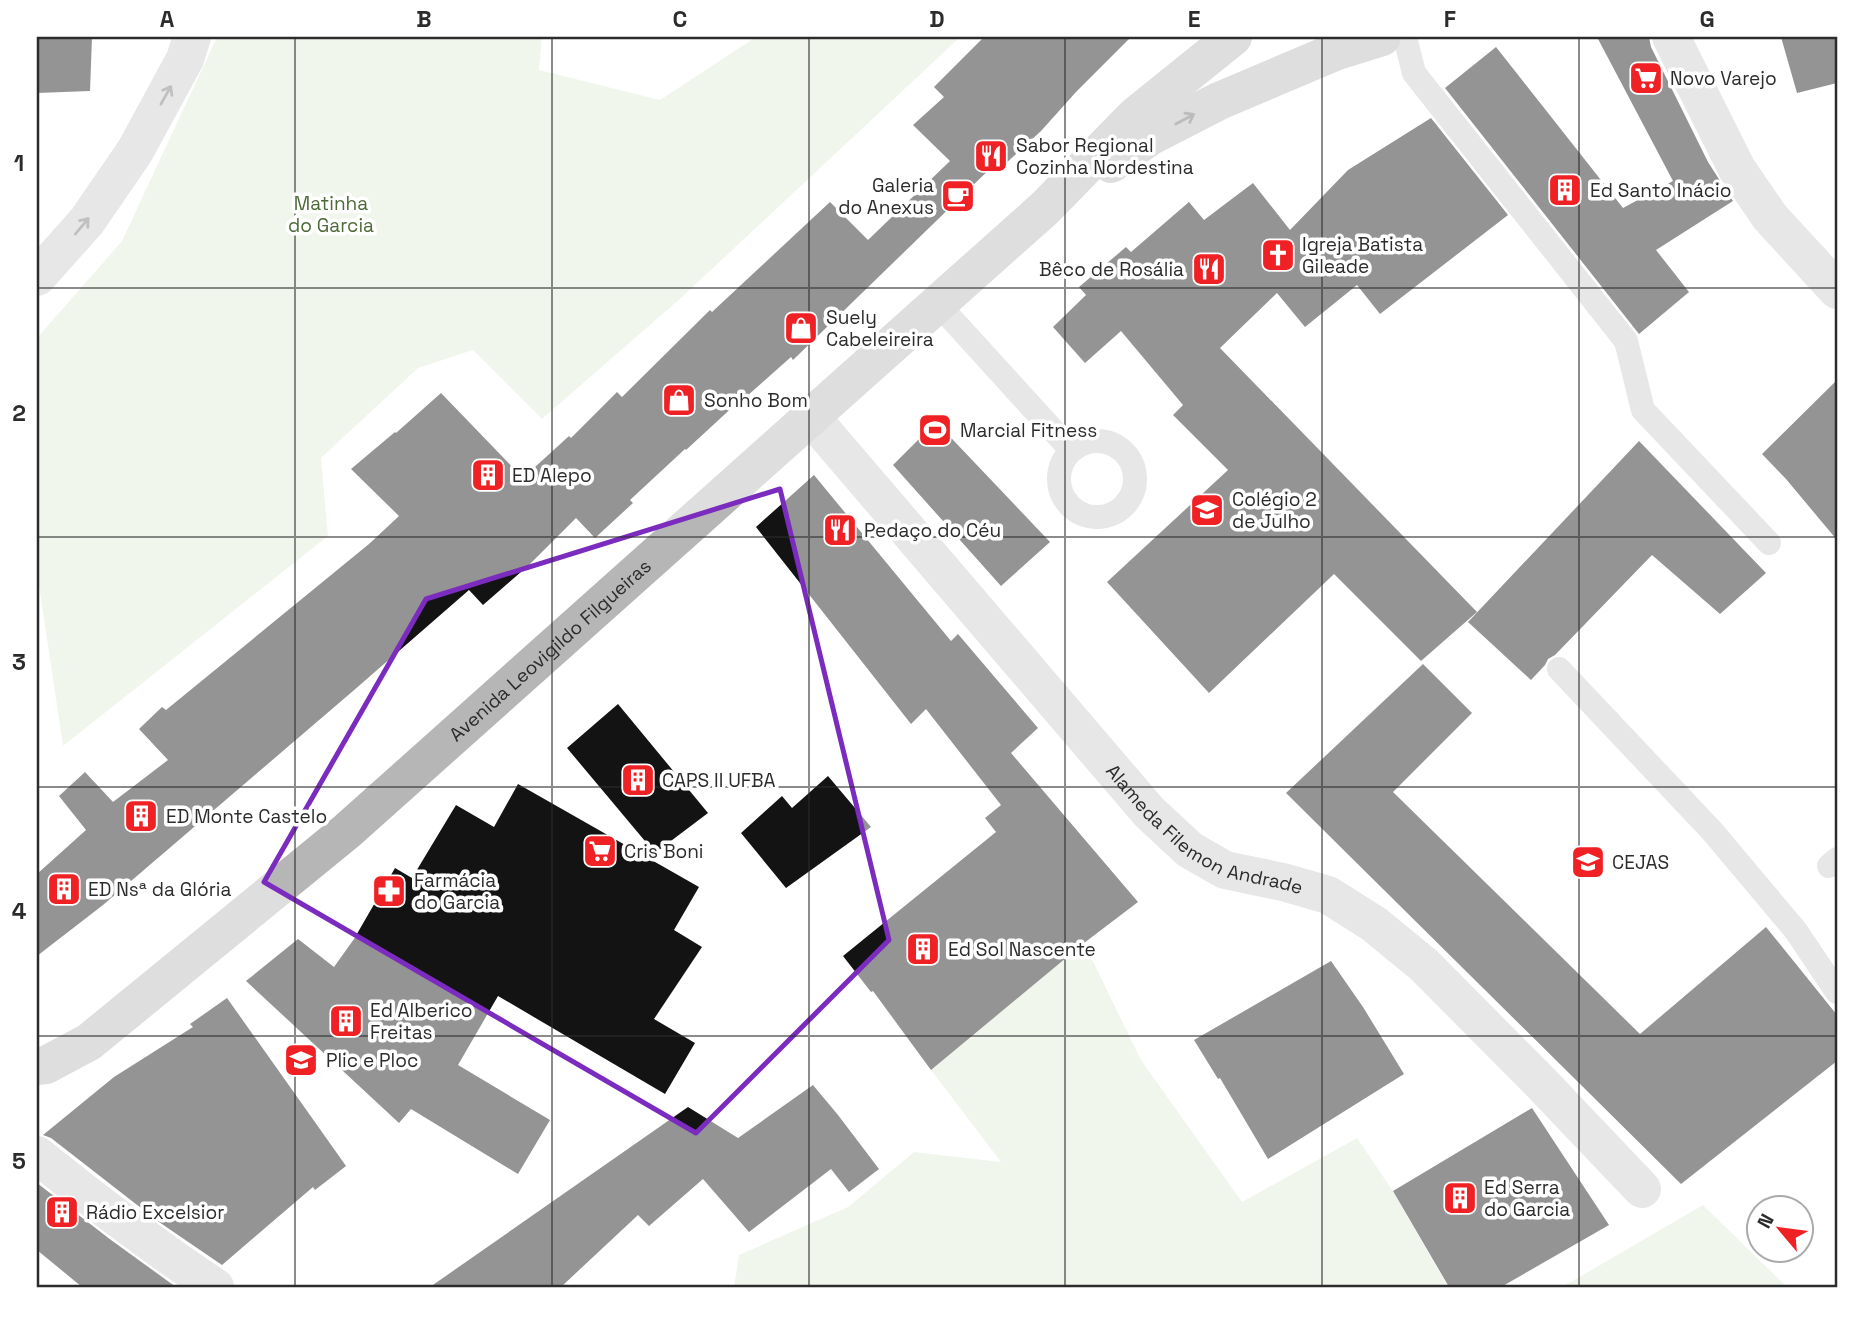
<svg xmlns="http://www.w3.org/2000/svg" width="1874" height="1324" font-family="'Space Grotesk',sans-serif">
<style>
.green{fill:#e1ebd8}
.building{fill:#131313}
.lines{fill:none;stroke-linecap:round;stroke-linejoin:round}
.lane{stroke:#c9c9c9;stroke-width:24}
.street{stroke:#c9c9c9;stroke-width:38}
.secondary{stroke:#b6b6b6;stroke-width:38}
.oneway{stroke:#737373}
.oneway2{stroke:#6a6a6a}
.marked{fill:none;stroke:#7b2cbf;stroke-width:5;stroke-linejoin:round}
.grid{fill:none;stroke:#2c2c2c;stroke-width:2;stroke-opacity:0.55}
.labels{text-anchor:middle;dominant-baseline:central;stroke-width:7;stroke-linejoin:round;paint-order:stroke}
.poi-label{font-size:19px;fill:#2c2c2c;stroke:#fff;text-anchor:start}
.park-label{font-size:19px;fill:#4c6a37;stroke:#fff}
.street-label{font-size:19px;fill:#2c2c2c;stroke:#fff}
.neatline{fill:none;stroke:#2c2c2c;stroke-width:2.5}
.grid-label{font-size:23px;text-anchor:middle;font-weight:bold;fill:#2c2c2c}
</style>
<rect width="100%" height="100%" fill="#fff"/>
<!-- green -->
<path class="green" d="M217,37H542L539,70L660,100L756,37H954L957,40L682,297L542,419L473,350L418,368L321,458L328,536L63,746L37,572V338L122,241Z
M1084,943L1141,1060L1242,1202L1357,1138L1393,1191L1448,1287H734L739,1255L848,1207L914,1152L1001,1162L931,1070Z
M1703,1205L1787,1287H1561L1576,1279Z"/>
<!-- building -->
<path class="building" d="M37,37H92L90,91L37,93Z
M984,37H1131L1076,92L1041,131L1004,165L999,160L793,360L791,357L738,404L737,403L686,450L685,449L630,500L633,503L595,538L576,518L529,565L483,605L469,590L353,691L103,905L37,956V874L86,830L59,796L85,772L113,802L168,760L139,729L162,707L166,710L369,544L399,516L351,469L395,432L396,433L441,393L523,478L569,436L571,438L617,392L622,397L710,310L712,312L830,202L868,240L950,161L913,125L944,97L934,87Z
M1597,37H1649L1651,47L1708,162L1733,201L1656,250L1689,292L1639,334L1445,88L1496,47L1623,208L1673,181Z
M1781,37H1837V83L1797,93Z
M1431,118L1508,215L1380,314L1357,285L1305,327L1277,293L1220,348L1477,612L1421,661L1334,574L1209,693L1107,582L1228,470L1173,415L1183,405L1121,331L1085,363L1053,327L1086,295L1079,287L1126,247L1131,252L1189,202L1204,220L1253,183L1290,230L1348,170Z
M1837,380V540L1786,479L1762,454Z
M936,422L1050,542L1001,586L893,465Z
M1639,441L1766,573L1720,614L1652,555L1555,655L1548,659L1545,665L1531,680L1468,622Z
M814,475L951,641L958,634L1038,728L1011,753L1138,902L1084,943L931,1070L873,991L871,992L843,956L996,832L985,818L1001,805L926,709L911,724L756,527Z
M1423,664L1472,713L1393,792L1640,1034L1766,927L1837,1015V1061L1681,1184L1286,793Z
M618,704L708,813L655,853L567,748Z
M828,776L871,827L786,888L741,833L782,796L792,808Z
M518,784L699,887L674,930L702,947L654,1019L695,1043L665,1094L498,996L458,1065L550,1120L518,1174L411,1109L399,1123L246,981L298,939L334,967L354,939L395,868L412,878L456,805L494,827Z
M1331,961L1363,1007L1404,1074L1268,1159L1220,1078L1218,1079L1194,1040Z
M227,998L346,1166L315,1190L313,1187L222,1265L159,1222L51,1138L43,1135L114,1077L193,1027L190,1024Z
M813,1085L838,1115L879,1169L849,1192L831,1169L749,1232L703,1179L649,1226L638,1215L561,1287H430L688,1107L738,1138Z
M1532,1108L1609,1225L1501,1287H1449L1393,1191Z
M37,1183L111,1240L176,1287H82L37,1250Z"/>
<g class="lines">
<!-- lane -->
<path class="lane" d="M1405,37L1414,73L1626,341L1643,410L1769,543
M938,304L1071,450
M1059 479a38 38 0 1 1 76 0a38 38 0 1 1-76 0Z
M1559,669L1712,831L1796,931L1837,992
M1829,866L1837,859"/>
<!-- street -->
<g class="street">
<path d="M1671,37L1737,169L1770,217L1837,290"/>
<path d="M37,277L87,221L135,151L185,59L192,37"/>
<path id="s1" d="M811,417L1149,812L1190,850L1225,870L1283,882L1328,895L1374,924L1424,965L1543,1085L1642,1189"/>
<path d="M37,1155C94,1201 153,1246 215,1287"/>
</g>
<!-- secondary -->
<g class="secondary">
<path d="M1111,164L1151,136L1219,101L1337,51L1382,37"/>
<path id="s2" d="M37,1066L46,1065L89,1042L347,831L1045,208L1135,116L1233,37"/>
</g>
</g>
<!-- one-way arrows -->
<defs><path id="oneway-shaft" d="M-6 0H5M1.5-3L5.5 0L1.5 3" fill="none" stroke-width="1.6" stroke-linecap="round" stroke-linejoin="round" transform="scale(1.75)"/></defs>
<g class="oneway">
<use href="#oneway-shaft" transform="translate(166 95) rotate(-61)"/>
<use href="#oneway-shaft" transform="translate(82 226) rotate(-50)"/>
</g>
<use class="oneway2" href="#oneway-shaft" transform="translate(1185 119) rotate(-28)"/>
<!-- marked area -->
<path d="M0 0H1874V1324H0ZM780,489L889,940L696,1133L264,882L426,599Z" fill="#fff" fill-opacity=".55" fill-rule="evenodd"/>
<path class="marked" d="M780,489L889,940L696,1133L264,882L426,599Z"/>
<!-- grid -->
<path class="grid" d="M295,37V1287M552,37V1287M809,37V1287M1065,37V1287M1322,37V1287M1579,37V1287M37,288H1837M37,537H1837M37,787H1837M37,1036H1837"/>
<!-- icons -->
<defs>
<g id="supermarket-square" transform="scale(1.75)"><rect x="-9" y="-9" width="18" height="18" rx="4" fill="#f02124" stroke="#fff"/><path d="M-6-5.5h2.5l.6 2H6L4.5 2H-2.5L-4.4-4H-6ZM-1.5 3.2a1.3 1.3 0 1 0 .1 0ZM3 3.2a1.3 1.3 0 1 0 .1 0Z" fill="#fff"/></g>
<g id="restaurant-square" transform="scale(1.75)"><rect x="-9" y="-9" width="18" height="18" rx="4" fill="#f02124" stroke="#fff"/><path d="M-5-6h1v4h1v-4h1v4h1v-4h1v5L-1.5 .5V6h-2V.5L-5-1ZM5-6V6H3V1.5H1.5Q1.5-4 5-6Z" fill="#fff"/></g>
<g id="building-square" transform="scale(1.75)"><rect x="-9" y="-9" width="18" height="18" rx="4" fill="#f02124" stroke="#fff"/><path d="M-4-6H4V6H1V3H-1V6H-4ZM-2.5-4.3h1.7v1.8h-1.7ZM.8-4.3h1.7v1.8H.8ZM-2.5-1h1.7V.8h-1.7ZM.8-1h1.7V.8H.8Z" fill="#fff"/></g>
<g id="cafe-square" transform="scale(1.75)"><rect x="-9" y="-9" width="18" height="18" rx="4" fill="#f02124" stroke="#fff"/><path d="M-5.5-4.5H6V0H3Q3 3.5 0 3.5H-2.5Q-5.5 3.5-5.5 0ZM3-3.2v2h1.7v-2ZM-6 4.5H4V6H-6Z" fill="#fff"/></g>
<g id="church-square" transform="scale(1.75)"><rect x="-9" y="-9" width="18" height="18" rx="4" fill="#f02124" stroke="#fff"/><path d="M-1.2-6h2.4v3.5h3.3v2.4h-3.3V6h-2.4V-.1h-3.3v-2.4h3.3Z" fill="#fff"/></g>
<g id="shop-square" transform="scale(1.75)"><rect x="-9" y="-9" width="18" height="18" rx="4" fill="#f02124" stroke="#fff"/><path d="M-5-2.5h2.3a2.7 3.5 0 0 1 5.4 0H5L5.5 6h-11ZM-1.5-2.5h3a1.5 2.3 0 0 0-3 0Z" fill="#fff"/></g>
<g id="stadium-square" transform="scale(1.75)"><rect x="-9" y="-9" width="18" height="18" rx="4" fill="#f02124" stroke="#fff"/><path d="M0-5a6.5 5 0 1 0 0 10a6.5 5 0 1 0 0-10ZM-3.5-1.8h7v3.6h-7Z" fill="#fff"/></g>
<g id="school-square" transform="scale(1.75)"><rect x="-9" y="-9" width="18" height="18" rx="4" fill="#f02124" stroke="#fff"/><path d="M0-5L7-2L0 1L-7-2ZM-4 1L0 2.5L4 1V4Q0 6-4 4Z" fill="#fff"/></g>
<g id="pharmacy-square" transform="scale(1.75)"><rect x="-9" y="-9" width="18" height="18" rx="4" fill="#f02124" stroke="#fff"/><path d="M-2-6h4v4h4v4h-4v4h-4v-4h-4v-4h4Z" fill="#fff"/></g>
</defs>
<g fill-rule="evenodd">
<use href="#supermarket-square" x="1646" y="78"/>
<use href="#restaurant-square" x="991" y="156"/>
<use href="#building-square" x="1565" y="190"/>
<use href="#cafe-square" x="958" y="196"/>
<use href="#church-square" x="1278" y="255"/>
<use href="#restaurant-square" x="1209" y="269"/>
<use href="#shop-square" x="801" y="328"/>
<use href="#shop-square" x="679" y="400"/>
<use href="#stadium-square" x="935" y="430"/>
<use href="#building-square" x="488" y="475"/>
<use href="#school-square" x="1207" y="510"/>
<use href="#restaurant-square" x="840" y="530"/>
<use href="#building-square" x="638" y="780"/>
<use href="#building-square" x="141" y="816"/>
<use href="#supermarket-square" x="600" y="851"/>
<use href="#school-square" x="1588" y="862"/>
<use href="#building-square" x="64" y="889"/>
<use href="#pharmacy-square" x="389" y="891"/>
<use href="#building-square" x="923" y="949"/>
<use href="#building-square" x="346" y="1021"/>
<use href="#school-square" x="301" y="1060"/>
<use href="#building-square" x="1460" y="1198"/>
<use href="#building-square" x="62" y="1212"/>
</g>
<g class="labels">
<!-- poi labels -->
<g class="poi-label">
<text x="1670" y="78">Novo Varejo</text>
<text x="1016" y="145">Sabor Regional<tspan x="1016" dy="22">Cozinha Nordestina</tspan></text>
<text x="934" y="185" text-anchor="end">Galeria<tspan x="934" dy="22">do Anexus</tspan></text>
<text x="1590" y="190">Ed Santo Inácio</text>
<text x="1302" y="244">Igreja Batista<tspan x="1302" dy="22">Gileade</tspan></text>
<text x="1184" y="269" text-anchor="end">Bêco de Rosália</text>
<text x="826" y="317">Suely<tspan x="826" dy="22">Cabeleireira</tspan></text>
<text x="704" y="400">Sonho Bom</text>
<text x="960" y="430">Marcial Fitness</text>
<text x="512" y="475">ED Alepo</text>
<text x="1232" y="499">Colégio 2<tspan x="1232" dy="22">de Julho</tspan></text>
<text x="864" y="530">Pedaço do Céu</text>
<text x="662" y="780">CAPS II UFBA</text>
<text x="166" y="816">ED Monte Castelo</text>
<text x="624" y="851">Cris Boni</text>
<text x="1612" y="862">CEJAS</text>
<text x="414" y="880">Farmácia<tspan x="414" dy="22">do Garcia</tspan></text>
<text x="88" y="889">ED Nsª da Glória</text>
<text x="948" y="949">Ed Sol Nascente</text>
<text x="370" y="1010">Ed Alberico<tspan x="370" dy="22">Freitas</tspan></text>
<text x="326" y="1060">Plic e Ploc</text>
<text x="1484" y="1187">Ed Serra<tspan x="1484" dy="22">do Garcia</tspan></text>
<text x="86" y="1212">Rádio Excelsior</text>
</g>
<!-- park labels -->
<g class="park-label">
<text x="331" y="203">Matinha<tspan x="331" dy="22">do Garcia</tspan></text>
</g>
<!-- street labels -->
<g class="street-label">
<text stroke="none"><textPath href="#s2" startOffset="663">Avenida Leovigildo Filgueiras</textPath></text>
<text stroke="none"><textPath href="#s1" startOffset="578">Alameda Filemon Andrade</textPath></text>
</g>
</g>
<!-- border -->
<rect width="1874" height="1324" fill="none" stroke="#ffffff" stroke-width="77"/>
<!-- north arrow -->
<g transform="translate(1780 1229) rotate(299)"><circle r="33" fill="#ffffff" stroke="#ababab" stroke-width="2"/>
<path d="M0-5L12 26L0 18L-12 26Z" fill="#f02124"/>
<text y="-10" font-size="19" font-weight="bold" text-anchor="middle" fill="#2c2c2c">N</text>
</g>
<rect x="38" y="38" width="1798" height="1248" class="neatline"/>
<g class="grid-label">
<text x="167" y="27">A</text>
<text x="424" y="27">B</text>
<text x="680" y="27">C</text>
<text x="937" y="27">D</text>
<text x="1194" y="27">E</text>
<text x="1450" y="27">F</text>
<text x="1707" y="27">G</text>
<text x="19" y="171">1</text>
<text x="19" y="421">2</text>
<text x="19" y="670">3</text>
<text x="19" y="919">4</text>
<text x="19" y="1169">5</text>
</g>
</svg>
